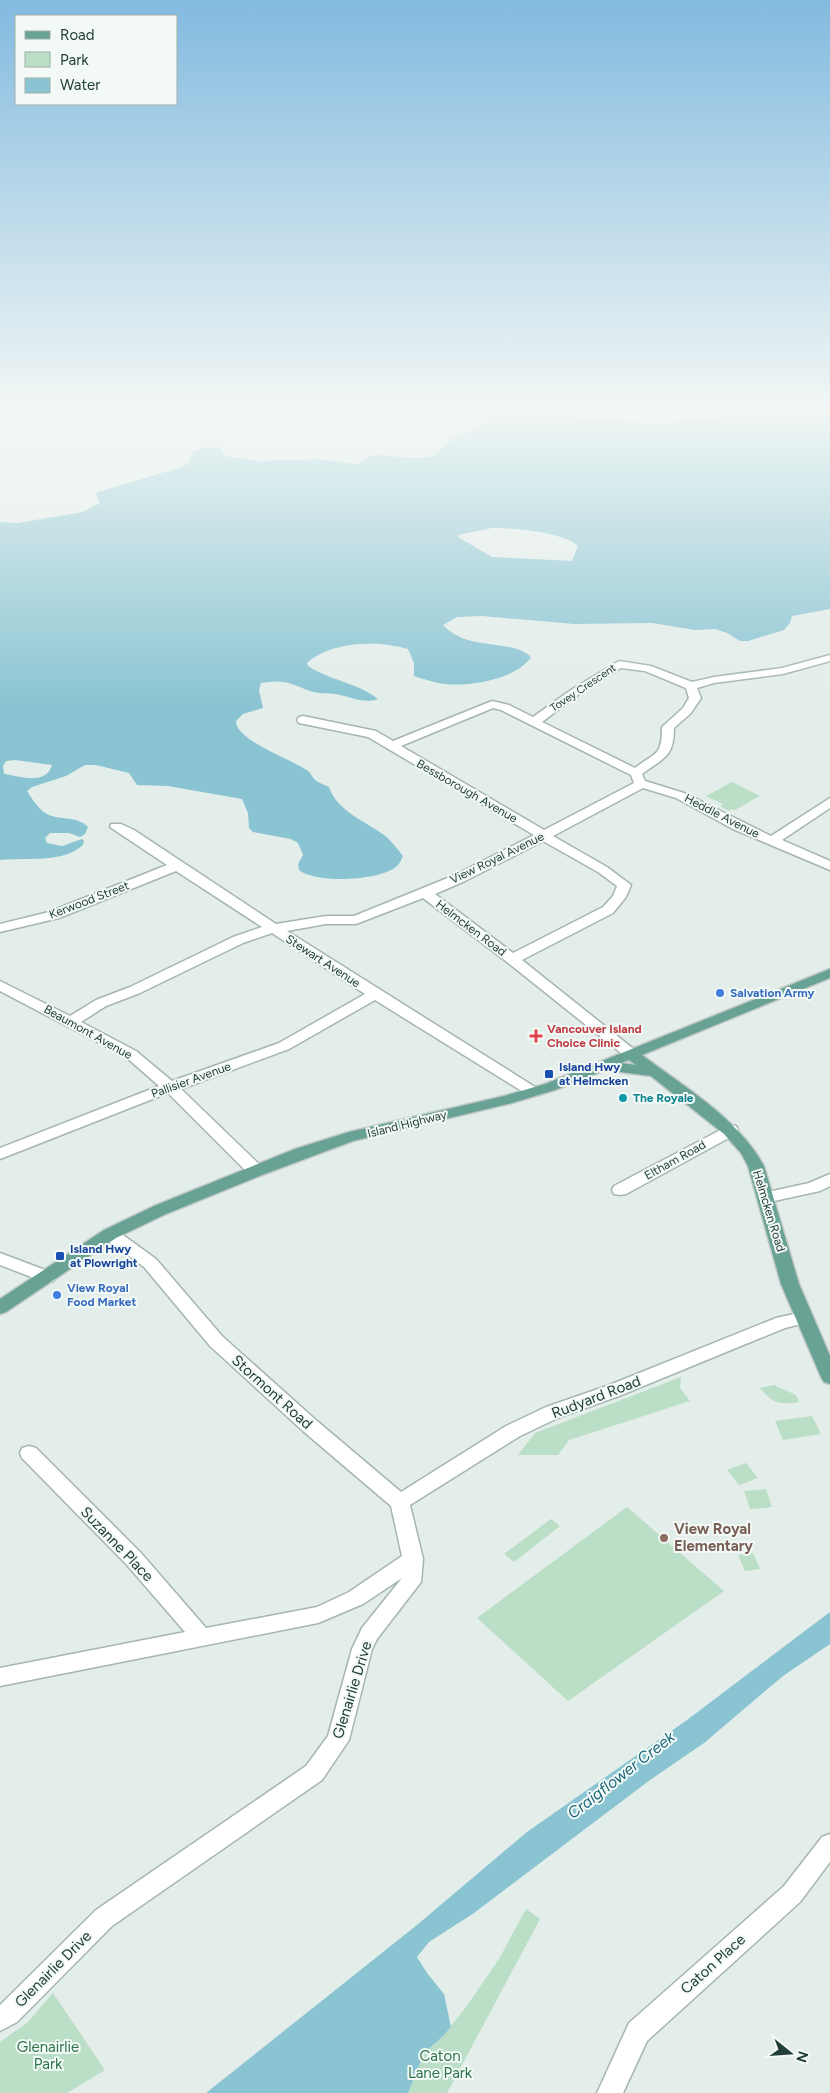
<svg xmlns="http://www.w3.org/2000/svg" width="830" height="2093" font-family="Figtree,sans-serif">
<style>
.green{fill:#bbdec6}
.water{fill:#8ac4d2;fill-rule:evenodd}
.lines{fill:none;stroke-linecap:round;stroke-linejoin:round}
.stream{stroke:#8ac4d2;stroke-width:2}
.minor-casing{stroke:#a5b5b0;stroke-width:3}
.major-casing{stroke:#c1c9c7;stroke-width:3}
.minor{fill:#fff;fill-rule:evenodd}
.major{fill:#67a295;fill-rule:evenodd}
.shop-dot{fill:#3f7fe0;stroke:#f3f9f6;stroke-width:2}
.health-dot{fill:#e0444e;stroke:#f3f9f6;stroke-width:2}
.transit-dot{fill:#1a4fb4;stroke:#f3f9f6;stroke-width:2}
.culture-dot{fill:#0f9aa8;stroke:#f3f9f6;stroke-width:2}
.education-dot{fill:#8d6e63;stroke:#f3f9f6;stroke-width:2}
.labels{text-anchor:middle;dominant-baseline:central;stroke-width:4;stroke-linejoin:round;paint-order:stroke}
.far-street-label{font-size:11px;fill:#223e38;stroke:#f3f9f6}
.street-label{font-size:12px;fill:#223e38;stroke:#f3f9f6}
.shop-label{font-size:12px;font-weight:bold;fill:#366cbe;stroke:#f3f9f6;text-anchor:start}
.health-label{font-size:12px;font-weight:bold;fill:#be3a42;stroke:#f3f9f6;text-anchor:start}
.transit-label{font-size:12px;font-weight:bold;fill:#164399;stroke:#f3f9f6;text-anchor:start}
.culture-label{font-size:12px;font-weight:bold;fill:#0d838f;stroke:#f3f9f6;text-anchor:start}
.near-street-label{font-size:15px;fill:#223e38;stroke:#f3f9f6}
.near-education-label{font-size:15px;font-weight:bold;fill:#785e54;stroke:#f3f9f6;text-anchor:start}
.near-park-label{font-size:15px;fill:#2c754b;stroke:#f3f9f6}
.near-water-label{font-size:16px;font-style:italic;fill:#1c677b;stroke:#f3f9f6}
</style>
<rect width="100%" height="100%" fill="#e3ede9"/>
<!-- green -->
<path class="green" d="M732,782L760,796L735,810L732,809L729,811L720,806L723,804L706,796Z
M681,1377L680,1388L690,1401L569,1440L558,1455H518L535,1433Z
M774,1385L796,1395L799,1402C781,1405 772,1403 760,1388Z
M812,1416L821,1434L783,1440L775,1421Z
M746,1463L758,1478L739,1485L727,1470Z
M766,1489L772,1507L750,1509L744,1491Z
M627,1507L724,1591L568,1701L477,1618Z
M551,1519L560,1526L514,1562L504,1554Z
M753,1553L760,1569L745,1571L738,1555Z
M526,1909L540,1919L447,2093H408L424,2053L442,2037L466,2007L499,1959Z
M53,1993L105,2070L67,2093H0V2042L28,2022Z"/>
<!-- water -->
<path class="water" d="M743,412H830V609L792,616L790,623L784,630L748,641H740L727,633L715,629L695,630L652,623L574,624L482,616L457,617L443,625C468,652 511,638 531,657C517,679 469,687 445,684C436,683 423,679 414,676V663L408,649C379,640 330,641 307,663L308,666C329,680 358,683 378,699C364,704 351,697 336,694C328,693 318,694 310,691C289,683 285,679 261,683L259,690L263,708L243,714L236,721C235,740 293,760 308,771C311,773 312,777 315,780C319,783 325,785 329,787C337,811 365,821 384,835C392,841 397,849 403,856C401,859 400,864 397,866C381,881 316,884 299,870L298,864L303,855L298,843L291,839L253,832L249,828L248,813L242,799L168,786L137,785L129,773L96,765H85L66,776L32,787L27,791C32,799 38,808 45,813C58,821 77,815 88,827L85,834L80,837L69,833H50L45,838L47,843L62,846L82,839L84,841L83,845C62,864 26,857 0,860V522L17,523L83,512L100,503L96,494L98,492L182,467L190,462C191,459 190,456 191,454C195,447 214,447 220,448L222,453L226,456L257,461L320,459L354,464L361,463L370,456L377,455L411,458L427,457L433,456L452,439L479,427L494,415L521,414L657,423L717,418L723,414ZM492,528C513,528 563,532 578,546L572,561L492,557L458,537V535ZM15,760L52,765C46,786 19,776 4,774L3,766L6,761Z
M830,1612V1644L783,1676L704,1743L650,1780L474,1913L429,1942L417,1957L427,1973L444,1994L451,2027L442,2037L424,2053L408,2093H206L417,1925L527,1832L687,1720Z"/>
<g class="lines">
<!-- stream -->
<path class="stream" d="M491,412L496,414"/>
<!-- minor casing -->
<g class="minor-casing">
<path id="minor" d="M830,655V661L783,674L714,683L697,688L701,698L691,713L674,728C674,758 663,758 642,774L645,781L684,793L771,836L830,798V808L782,840L830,861V870L733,829L676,798L643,788L553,836L607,867L631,885L626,897L613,913L522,960L636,1051L639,1054L636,1057H626L507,962L423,898L356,924H326L287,931L538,1089L541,1092L538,1095H528L375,1000L289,1049L181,1089L262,1167L264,1171L262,1175L256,1176L250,1175L168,1093L0,1159V1148L159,1086L126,1057L0,991V981L70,1016L96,1000L130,987L233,937L262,927L176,871L59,918L0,932V924L49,912L167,865L110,827L111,824H121L134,830L276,924L326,916H354L455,875L534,835L368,737L299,723L297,720L299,717L303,716L376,731L393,741L492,701L509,705L533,717L571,690L619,661L651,666L692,682L714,677L782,668ZM621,668L645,671L686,688L689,698L683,708L662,727C662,757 655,752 635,768L542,722L579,694ZM493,708L501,710L631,775L634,783L544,830L401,746ZM543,841L598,872L617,886L613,896L603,907L513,953L435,894L465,881ZM272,933L365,994L279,1043L172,1081L136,1051L81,1022L106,1006L140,993L243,943Z
M730,1125L736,1126L738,1130L736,1134L626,1194L620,1195L614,1194L612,1190L614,1186Z
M830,1174V1186L820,1191L765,1203L759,1202L757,1198L759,1194L809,1183Z
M110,1228L116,1230L156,1259L222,1336L317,1421L401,1492L506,1426L546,1407L607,1386L776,1318L803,1312L809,1314L812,1318L809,1322L785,1328L619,1396L560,1417L520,1436L410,1505L423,1559L421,1582L377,1639L372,1649L349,1740L322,1780L112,1926L17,2022L0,2031V2005L96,1910L306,1766L328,1736L352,1649L362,1628L402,1578L363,1604L318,1623L0,1686V1668L185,1632L127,1565L22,1458L20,1453L22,1448L29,1446L36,1448L141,1553L206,1628L317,1607L349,1592L402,1556L391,1506L303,1431L210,1346L144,1267L104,1238L102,1234L104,1230Z
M0,1253L53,1273L56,1277L53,1281L47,1283L0,1265Z
M830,1834V1862L800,1902L647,2041L623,2093H597L629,2023L784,1886L822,1837Z"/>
</g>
<!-- major casing -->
<g class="major-casing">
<path id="major" d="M830,969V978L642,1055C684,1087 738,1118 764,1166L799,1284L830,1356V1384L824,1382L821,1377L781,1284L748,1166L741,1153L724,1134L651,1076L605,1070L555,1090L512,1103L353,1141L262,1175L166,1214L116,1238L6,1312L0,1314V1299L104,1230L154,1206L295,1149L349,1132L504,1096L545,1084ZM629,1060L636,1065L621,1063Z"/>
</g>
<!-- minor -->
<use href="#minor" class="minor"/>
<!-- major -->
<use href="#major" class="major"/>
</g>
<!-- sky -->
<linearGradient id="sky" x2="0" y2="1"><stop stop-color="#82badf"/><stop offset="0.58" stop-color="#f2f7f5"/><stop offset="1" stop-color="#f2f7f5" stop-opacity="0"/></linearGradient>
<rect width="830" height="705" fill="url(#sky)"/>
<!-- markers -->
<g class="shop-dot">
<circle cx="720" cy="993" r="5"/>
<circle cx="57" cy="1295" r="5"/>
</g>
<path class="health-dot" d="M533.5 1028.5h5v5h5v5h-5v5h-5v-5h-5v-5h5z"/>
<g class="transit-dot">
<rect x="544" y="1069" width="10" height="10" rx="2.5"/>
<rect x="55" y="1251" width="10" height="10" rx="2.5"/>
</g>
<circle class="culture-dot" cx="623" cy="1098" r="5"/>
<circle class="education-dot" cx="664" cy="1538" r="5"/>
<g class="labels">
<!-- far-street labels -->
<g class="far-street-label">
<text transform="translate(583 688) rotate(-34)">Tovey Crescent</text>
</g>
<!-- street labels -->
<g class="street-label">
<text transform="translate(467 791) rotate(30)">Bessborough Avenue</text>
<text transform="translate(722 816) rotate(27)">Heddle Avenue</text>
<text transform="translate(497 858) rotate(-26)">View Royal Avenue</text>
<text transform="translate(89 900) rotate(-21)">Kerwood Street</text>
<text transform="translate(471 928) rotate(37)">Helmcken Road</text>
<text transform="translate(323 961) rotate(33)">Stewart Avenue</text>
<text transform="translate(88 1032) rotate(29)">Beaumont Avenue</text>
<text transform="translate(191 1080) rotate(-20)">Pallisier Avenue</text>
<text transform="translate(407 1124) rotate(-14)">Island Highway</text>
<text transform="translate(675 1160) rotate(-29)">Eltham Road</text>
<text transform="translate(769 1211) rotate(73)">Helmcken Road</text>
</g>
<!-- shop labels -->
<g class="shop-label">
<text x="730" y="993">Salvation Army</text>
<text x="67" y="1288">View Royal<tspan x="67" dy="14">Food Market</tspan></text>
</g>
<!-- health labels -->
<g class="health-label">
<text x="547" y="1029">Vancouver Island<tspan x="547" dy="14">Choice Clinic</tspan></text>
</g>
<!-- transit labels -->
<g class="transit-label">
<text x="559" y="1067">Island Hwy<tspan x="559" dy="14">at Helmcken</tspan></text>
<text x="70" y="1249">Island Hwy<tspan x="70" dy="14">at Plowright</tspan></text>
</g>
<!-- culture labels -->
<g class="culture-label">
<text x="633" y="1098">The Royale</text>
</g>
<!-- near-street labels -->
<g class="near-street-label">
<text transform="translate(272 1392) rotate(42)">Stormont Road</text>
<text transform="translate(596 1397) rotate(-21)">Rudyard Road</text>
<text transform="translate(117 1544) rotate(46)">Suzanne Place</text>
<text transform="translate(352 1690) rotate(-73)">Glenairlie Drive</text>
<text transform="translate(713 1964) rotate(-42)">Caton Place</text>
<text transform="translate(53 1969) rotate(-45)">Glenairlie Drive</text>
</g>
<!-- near-education labels -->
<g class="near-education-label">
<text x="674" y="1529">View Royal<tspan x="674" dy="17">Elementary</tspan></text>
</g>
<!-- near-park labels -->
<g class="near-park-label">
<text x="48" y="2047">Glenairlie<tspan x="48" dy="17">Park</tspan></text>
<text x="440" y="2056">Caton<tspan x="440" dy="17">Lane Park</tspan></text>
</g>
<!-- near-water labels -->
<g class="near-water-label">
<text transform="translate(621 1775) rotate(-38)">Craigflower Creek</text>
</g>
</g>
<!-- legend -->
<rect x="15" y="15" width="162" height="90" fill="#f3f9f6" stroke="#9faeaa"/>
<rect x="25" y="31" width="25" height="8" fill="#67a295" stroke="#9faeaa"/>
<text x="60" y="40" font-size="15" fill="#223e38">Road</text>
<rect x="25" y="52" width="25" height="15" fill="#bbdec6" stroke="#9faeaa"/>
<text x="60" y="65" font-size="15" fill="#223e38">Park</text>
<rect x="25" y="78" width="25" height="15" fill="#8ac4d2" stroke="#9faeaa"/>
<text x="60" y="90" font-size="15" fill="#223e38">Water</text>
<!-- north arrow -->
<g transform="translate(790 2053) rotate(107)" stroke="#f3f9f6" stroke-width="4" paint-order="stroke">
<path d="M0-4L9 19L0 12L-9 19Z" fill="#223e38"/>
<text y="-8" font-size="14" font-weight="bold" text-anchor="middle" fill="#223e38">N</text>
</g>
</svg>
